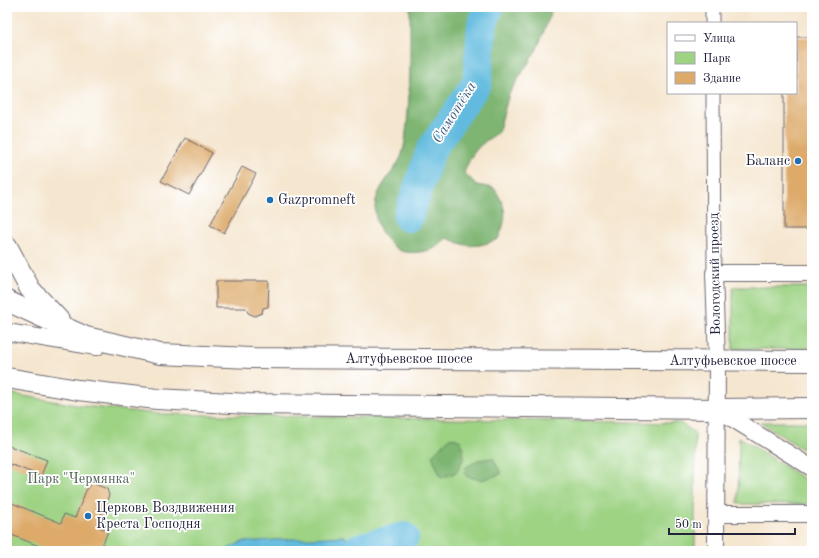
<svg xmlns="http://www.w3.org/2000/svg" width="819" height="558" font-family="'Old Standard TT',serif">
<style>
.green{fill:#9ed384;stroke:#607a60}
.forest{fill:#7eb572;stroke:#506c56}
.water{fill:#62bbdf;stroke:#426e8d}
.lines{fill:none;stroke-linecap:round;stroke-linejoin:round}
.river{stroke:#62bbdf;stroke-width:30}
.building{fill:#ddaa6a}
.minor-casing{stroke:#6c676f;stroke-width:15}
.tertiary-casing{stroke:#6c676f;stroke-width:18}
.primary-casing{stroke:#6c676f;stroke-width:22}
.minor{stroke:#fff;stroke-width:13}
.tertiary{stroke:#fff;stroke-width:16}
.primary{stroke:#fff;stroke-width:20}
.poi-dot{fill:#1f6fb2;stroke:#fff;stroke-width:1.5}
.labels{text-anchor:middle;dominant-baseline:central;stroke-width:3.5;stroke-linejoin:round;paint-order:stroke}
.poi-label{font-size:14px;fill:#22223b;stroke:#fff;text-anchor:start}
.street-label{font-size:14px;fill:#22223b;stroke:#fff}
.park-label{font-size:14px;fill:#4d6055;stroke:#fff}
.water-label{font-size:15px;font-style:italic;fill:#3c5f7d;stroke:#fff}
</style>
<rect width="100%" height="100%" fill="#fff"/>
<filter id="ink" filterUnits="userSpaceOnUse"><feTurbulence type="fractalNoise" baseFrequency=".025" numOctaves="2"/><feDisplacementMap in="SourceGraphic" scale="8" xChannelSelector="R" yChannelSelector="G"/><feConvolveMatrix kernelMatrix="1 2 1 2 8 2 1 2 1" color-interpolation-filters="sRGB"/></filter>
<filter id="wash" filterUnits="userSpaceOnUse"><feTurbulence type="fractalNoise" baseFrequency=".012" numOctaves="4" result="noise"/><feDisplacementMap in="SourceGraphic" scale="16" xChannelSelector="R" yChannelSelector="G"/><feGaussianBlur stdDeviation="0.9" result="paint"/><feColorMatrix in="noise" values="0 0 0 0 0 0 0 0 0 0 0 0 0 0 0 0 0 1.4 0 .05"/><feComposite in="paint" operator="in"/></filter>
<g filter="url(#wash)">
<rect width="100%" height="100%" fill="#f5e6cf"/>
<!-- green -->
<path class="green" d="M733,287H812V349H733Z
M7,393L82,406L160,414L680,423L695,433V551H7Z
M760,422H812V455Z
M739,437L812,484V504H738Z"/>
<!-- forest -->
<path class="forest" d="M410,7H551V13L537,49L509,94L498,133C479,144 471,153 464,173L477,185L494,188C507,208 508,217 498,239C476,248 469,248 447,238C443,241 438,246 433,249C424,252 405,255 397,249C378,236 368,210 381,188C392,169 402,164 405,141C411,96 410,51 410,7Z
M451,437L461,441L464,457L457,472L441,478L432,455Z
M493,458L501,474L481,480L466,476L465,468L478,460Z"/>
<!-- water -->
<path class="water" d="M344,536L362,551H223L242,542Z"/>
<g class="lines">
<!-- river -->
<path class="river" d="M408,217L431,150L477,83L482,25L489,7
M358,551L359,548L404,537"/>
</g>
<g id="blocks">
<!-- building -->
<path class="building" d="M796,37H812V229H784V93H796Z
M185,138L212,153L189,195L161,181Z
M242,167L256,174L224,233L210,225Z
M216,281H269L268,307L263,308L262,313L255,316L248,313L246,308H216Z
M7,445L47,460L41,476L7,463Z
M92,483L107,489L109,495L97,526L108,531L100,551H51L7,533V501L61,523L64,514L75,518L87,488Z"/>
</g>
</g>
<g filter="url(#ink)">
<use href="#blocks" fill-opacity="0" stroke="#6c676f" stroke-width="1"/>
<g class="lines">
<!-- minor casing -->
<g class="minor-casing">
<path id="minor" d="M712,7V23
M713,93L714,273"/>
</g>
<!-- tertiary casing -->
<g class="tertiary-casing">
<path id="tertiary" d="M7,332L97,347
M717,409L812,468
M716,514H812
M716,551L717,361L714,273H812"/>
</g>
<!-- primary casing -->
<g class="primary-casing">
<path id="primary" d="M7,246L30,289L59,320
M7,301L86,337L160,354L251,358L812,361
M7,378L78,390L157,399L249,404L717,409L812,408"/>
</g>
<!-- minor -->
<use href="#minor" class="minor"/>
<!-- tertiary -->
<use href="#tertiary" class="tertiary"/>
<!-- primary -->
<use href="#primary" class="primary"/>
</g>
</g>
<!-- markers -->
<g class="poi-dot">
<circle cx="798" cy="161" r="4"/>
<circle cx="270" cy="200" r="4"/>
<circle cx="88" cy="516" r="4"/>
</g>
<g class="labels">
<!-- poi labels -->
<g class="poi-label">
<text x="790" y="161" text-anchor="end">Баланс</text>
<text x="278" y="200">Gazpromneft</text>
<text x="96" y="508">Церковь Воздвижения<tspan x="96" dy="16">Креста Господня</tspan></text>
</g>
<!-- street labels -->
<g class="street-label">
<text transform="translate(715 274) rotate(-91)">Вологодский проезд</text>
<text x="409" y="359">Алтуфьевское шоссе</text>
<text x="733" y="361">Алтуфьевское шоссе</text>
</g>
<!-- park labels -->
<g class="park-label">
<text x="81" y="479">Парк "Чермянка"</text>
</g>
<!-- water labels -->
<g class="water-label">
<text transform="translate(455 113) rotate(-58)">Самотёка</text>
</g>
</g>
<!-- margin -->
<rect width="819" height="558" fill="none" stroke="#fff" stroke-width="24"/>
<!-- legend -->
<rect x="667" y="22" width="130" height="72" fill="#ffffff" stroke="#a7a7b1"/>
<rect x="675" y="35" width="20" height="6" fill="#ffffff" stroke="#a7a7b1"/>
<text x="703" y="42" font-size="12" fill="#22223b">Улица</text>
<rect x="675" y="52" width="20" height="12" fill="#9ed384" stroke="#a7a7b1"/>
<text x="703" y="62" font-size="12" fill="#22223b">Парк</text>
<rect x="675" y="72" width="20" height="12" fill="#ddaa6a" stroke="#a7a7b1"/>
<text x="703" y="82" font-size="12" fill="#22223b">Здание</text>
<!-- scale -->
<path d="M669 528v6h126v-6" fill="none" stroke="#22223b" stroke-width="2"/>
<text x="675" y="528" font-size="12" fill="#22223b" stroke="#ffffff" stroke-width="3" paint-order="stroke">50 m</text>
</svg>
